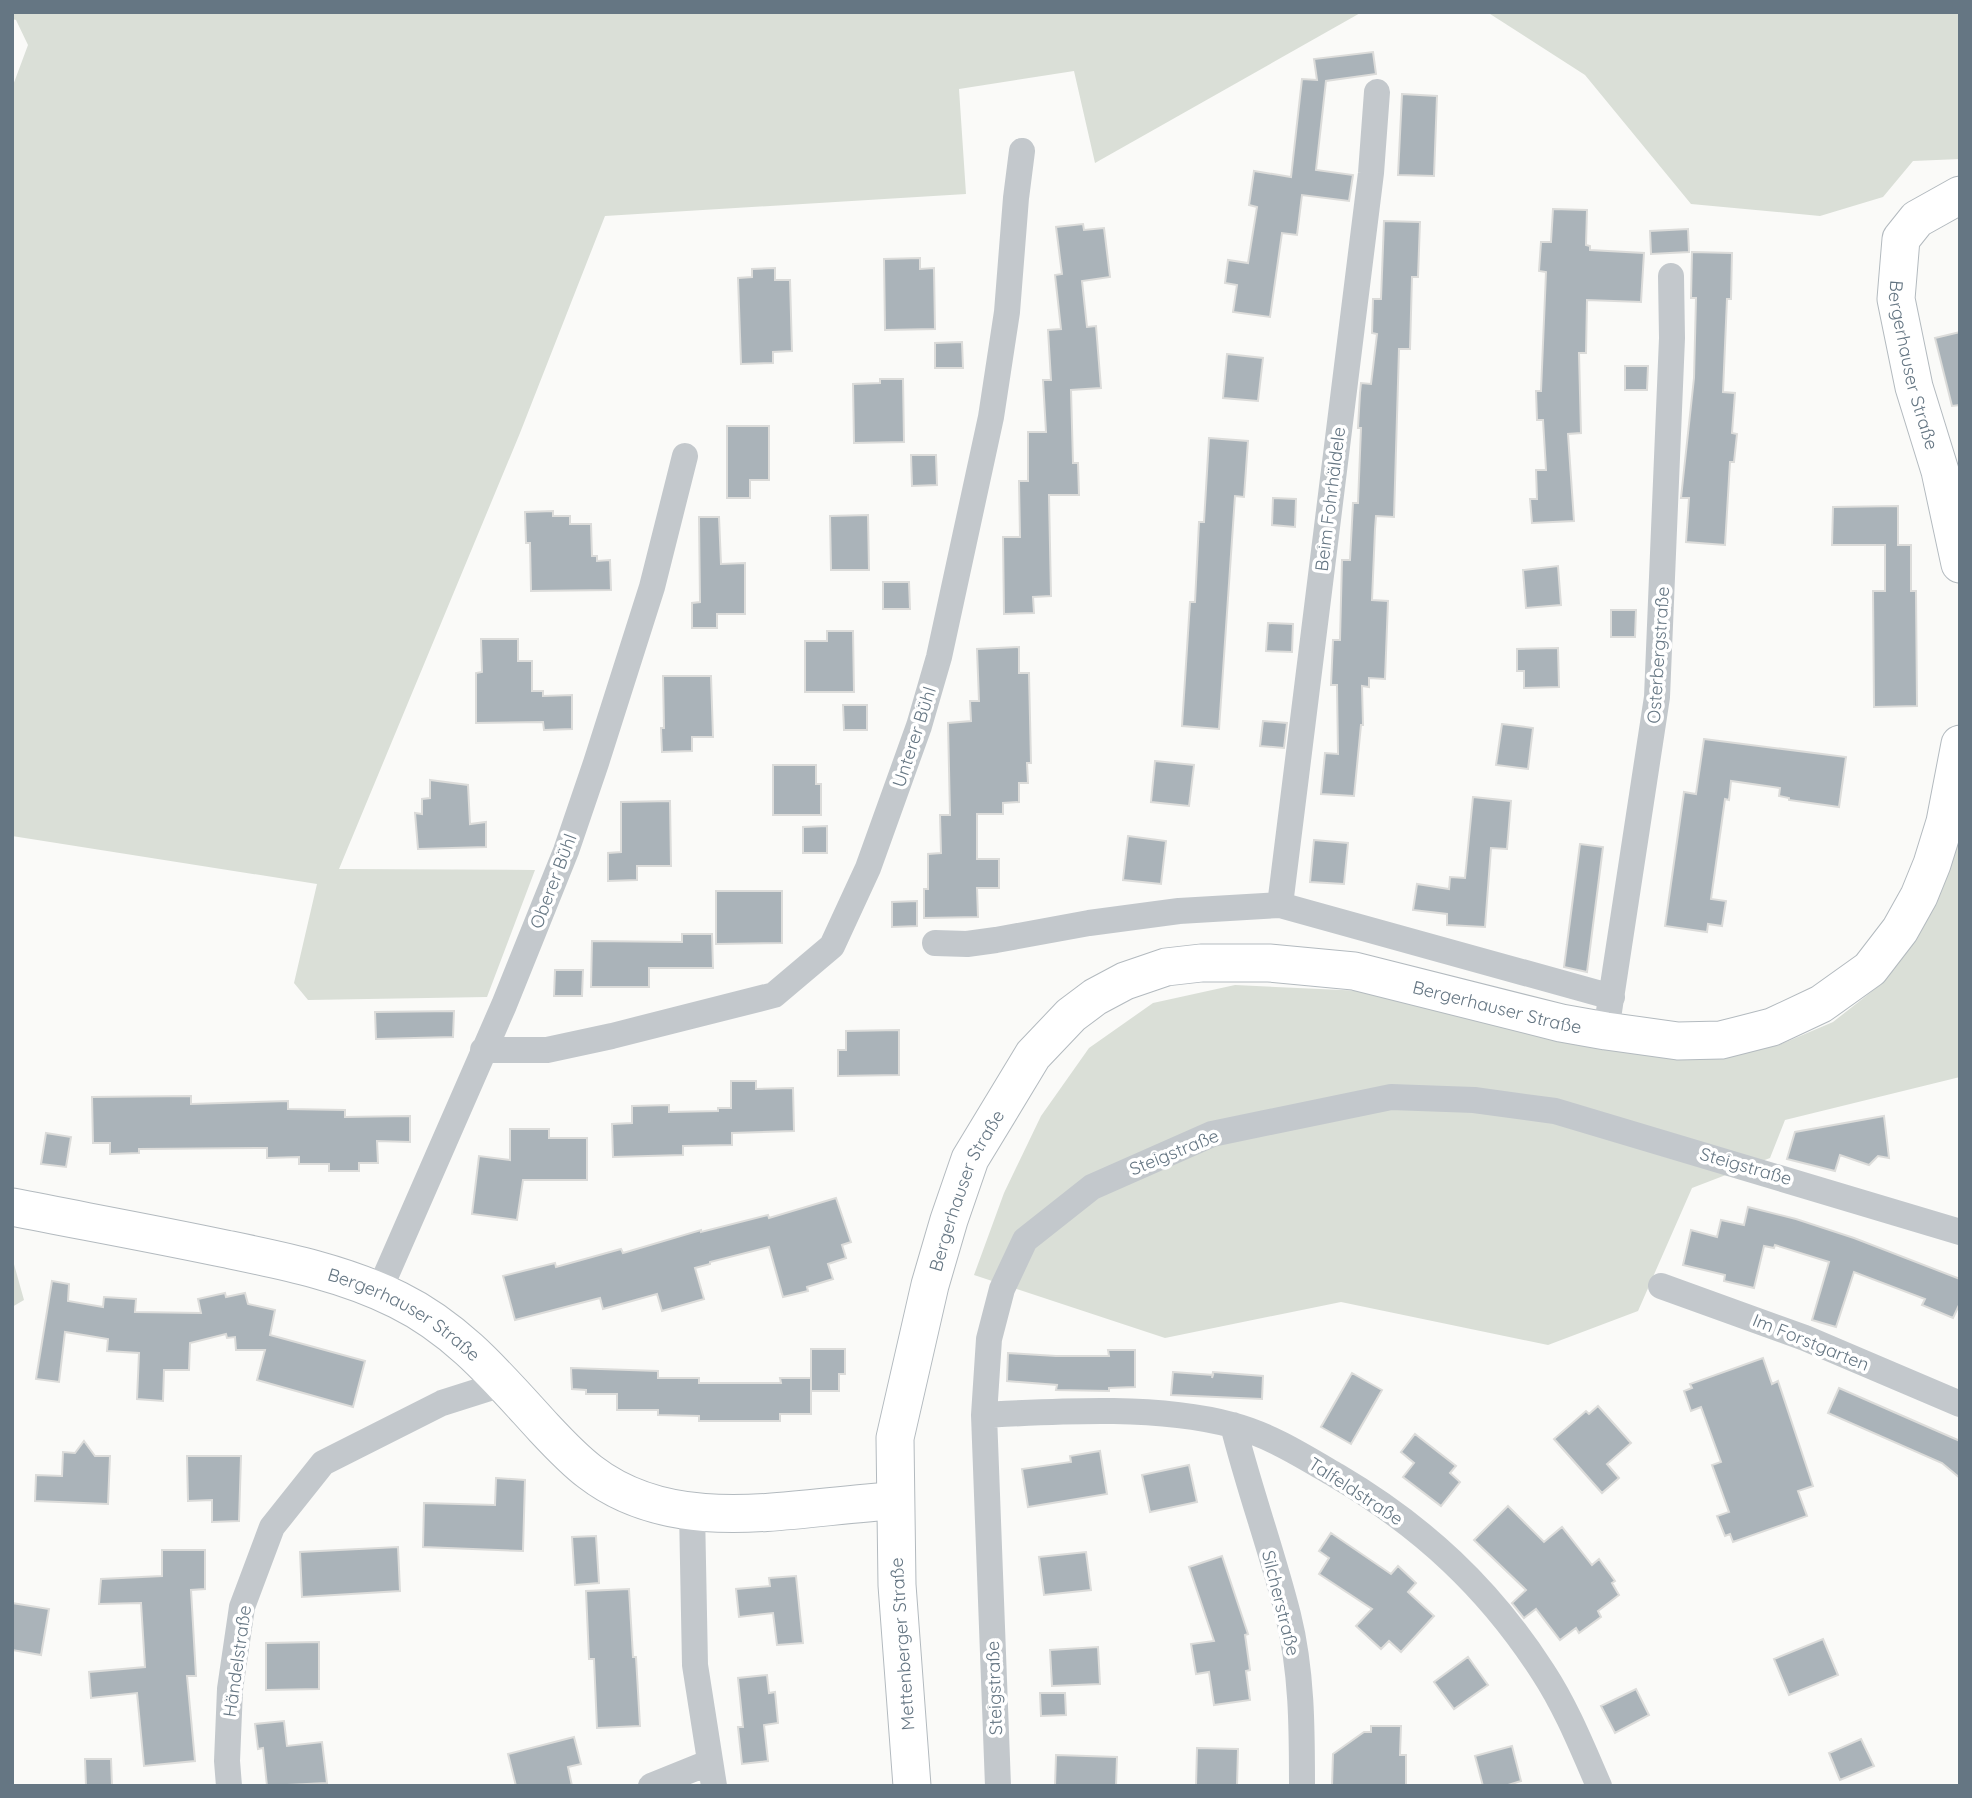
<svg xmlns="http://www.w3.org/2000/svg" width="1972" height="1798" font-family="Quicksand,sans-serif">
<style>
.green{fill:#dadfd7}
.building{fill:#aab3b9;stroke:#dcdcda;stroke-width:2}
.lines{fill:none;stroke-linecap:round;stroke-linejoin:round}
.secondary-casing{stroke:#b3babf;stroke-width:39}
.street{stroke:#c3c8cc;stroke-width:26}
.secondary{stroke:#fff;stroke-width:37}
.labels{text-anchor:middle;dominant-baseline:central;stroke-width:7;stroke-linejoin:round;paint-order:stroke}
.street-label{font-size:18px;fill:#657683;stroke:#fff}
</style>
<rect width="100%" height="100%" fill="#fafaf8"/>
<!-- green -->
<path class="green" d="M12,12H1362L1095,163L1074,71L959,89L966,194L605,216L520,433L339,869L535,870L487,997L308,1000L294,983L317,884L12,836V88L28,45L16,20L12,19Z
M1487,12H1960V159L1913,161L1883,197L1820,216L1691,204L1585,75Z
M1960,837V1077L1785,1120L1770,1158L1692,1188L1638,1311L1548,1345L1341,1302L1165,1338L974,1275L1004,1193L1041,1116L1089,1048L1153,1003L1235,985L1364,991L1584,1042L1715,1059L1779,1045L1833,1022L1880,985L1923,925Z
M12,1257L24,1300L12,1307Z"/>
<!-- building -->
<path class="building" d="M1373,52L1376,74L1326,81L1316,170L1353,175L1349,201L1302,195L1297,235L1282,233L1270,317L1233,312L1237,285L1225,283L1228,260L1248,263L1257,207L1249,205L1254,171L1291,177L1302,79L1317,80L1314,59Z
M1402,94L1437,96L1434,176L1398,175Z
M1553,209L1587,210L1586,245L1590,246V250L1644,253L1641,302L1587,300L1586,353H1579L1581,433L1568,434L1574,521L1532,523L1530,499H1537L1536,470H1546L1543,420H1537L1536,391H1541L1546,272L1539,271L1541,242H1551Z
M1384,221L1420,222L1418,277H1412L1410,349H1399L1394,517L1376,516L1375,529L1372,600L1388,601L1385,679L1369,678V687L1362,686L1363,725H1361L1354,796L1321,794L1325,753L1338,754L1337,685H1331L1333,640H1340L1342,560H1350L1353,503H1358L1361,428H1358L1360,393L1361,383L1371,384L1377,334L1372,333L1373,299H1381Z
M1083,224L1084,230L1104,228L1110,277L1082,281L1087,327L1096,326L1101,388L1071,390L1073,463H1078L1079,495H1049L1051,596L1033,597L1034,613L1004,614L1003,537H1020L1019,481H1028V432H1046L1043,380H1051L1048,330L1061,329L1055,275L1062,274L1056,227Z
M1688,229L1689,252L1651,254L1650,231Z
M1692,252L1732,253L1731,299H1727L1723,392L1735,393L1732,433L1737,434L1734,462H1730L1725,545L1686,542L1689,498H1681L1694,378L1696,298H1691Z
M920,258V269L934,268L935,329L885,330L884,259Z
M775,268V280H790L792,351L773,352V363L741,364L738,278L752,277V269Z
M1960,332V405L1952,406L1935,338Z
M962,342L963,368H935V343Z
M1227,354L1263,358L1258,401L1223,398Z
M1625,366H1648L1647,390H1625Z
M880,379H903L904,442L854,443L853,384L880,383Z
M727,426H769V480H750V498H727Z
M1209,438L1248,441L1244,497L1235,496L1219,729L1182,726L1190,602H1195L1199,522H1204Z
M911,455H936L937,485L912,486Z
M1273,498L1296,499L1295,527L1272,525Z
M1898,506V545H1911V591H1916L1917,706L1874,707L1873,591H1885V545H1832L1833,507Z
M553,511V516H570V524H591L592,556H597V561L610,560L611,590L531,591L530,543H526L525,512Z
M868,515L869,570H831L830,516Z
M699,517H719L721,564L745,563V614H717V628H692V603L700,602Z
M1558,566L1561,605L1526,608L1523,570Z
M883,582H909L910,609H883Z
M1611,610H1636L1635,637H1611Z
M1268,623L1293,624L1292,652L1266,651Z
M827,631H853L854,692H805V641H827Z
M481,639H518V661H532V691H543V696L572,695V729L544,730L543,722L476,723V673L482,672Z
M1019,647V673H1029L1031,763H1027L1028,783H1019V802L1003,803V814H977V859H999V888H977L978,917L924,918V889H928V854L941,853L940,815H950L948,723L971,721L970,701H979L977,649Z
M1558,648L1559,687L1524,688V671H1517V649Z
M663,676H711L713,737H692V751L662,752L661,728H664Z
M843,705H867V730H844Z
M1263,721L1287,723L1284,748L1260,746Z
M1502,724L1533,728L1528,769L1496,765Z
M1704,739L1846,757L1839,807L1789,800V798L1779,796L1780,788L1731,781L1729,800L1725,799L1711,899L1726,901L1722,926L1708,924L1707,932L1665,926L1684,792L1696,794Z
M1155,761L1194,765L1189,806L1151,802Z
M773,765H816V784H821V815H773Z
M430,780L468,785L470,824L486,822V847L418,849L415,813L422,814V799L430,798Z
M1473,797L1511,801L1507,849L1491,848L1485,927L1447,925V914L1413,910L1417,884L1449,889L1450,877L1465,878Z
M670,801L671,866H637V880L608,881V853L621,852V802Z
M827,826V853H803V827Z
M1128,836L1166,841L1161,884L1123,880Z
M1314,840L1348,843L1344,884L1310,882Z
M1580,844L1603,847L1587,972L1564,967Z
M716,891H782V943L716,944Z
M917,901V926L892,927V902Z
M682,934H712L713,968H649V987H591L592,941L682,942Z
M555,970H583L582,996H554Z
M454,1011L453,1037L376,1039L375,1012Z
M899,1030V1075L838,1076V1050H846V1031Z
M731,1081H756V1089L793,1088L794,1131L732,1133V1145L683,1146V1155L613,1157L612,1124L632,1123V1106L669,1105V1112L718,1111V1108H731Z
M191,1096V1104L288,1101V1109L345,1110V1117L410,1116V1142L377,1141L378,1163H359V1171H329V1164H299V1157L267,1158V1148L139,1149V1153L110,1154V1143H93L92,1097Z
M1884,1116L1889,1158L1878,1156L1869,1165L1840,1155L1835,1171L1787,1159L1795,1132Z
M510,1129H549V1138H587V1180H523L517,1220L472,1214L479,1156L510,1160Z
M46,1133L71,1137L66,1167L41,1164Z
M836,1198L851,1242L842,1245L846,1258L828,1264L833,1279L807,1287L808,1291L783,1297L769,1247L710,1262V1264L695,1268L704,1299L662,1311L657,1294L603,1309L600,1298L515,1320L503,1276L555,1263L556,1267L621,1249L623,1253L701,1230V1232L768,1215L769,1218Z
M1748,1207L1796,1219L1854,1238L1960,1279V1303L1953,1318L1922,1305L1925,1299L1854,1272L1836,1327L1812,1320L1829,1262L1775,1245L1774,1248L1764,1246L1754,1288L1724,1281L1725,1275L1683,1265L1691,1230L1717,1237L1721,1220L1744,1225Z
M52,1281L69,1284L68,1301L103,1307L104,1297L136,1299L135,1312L201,1313L198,1299L225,1293L226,1297L245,1293L248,1304L275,1310L270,1335L365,1361L353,1407L257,1380L265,1350H236L235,1337L227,1338L226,1334L190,1343L189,1370H164L163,1401L137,1399L139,1353L107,1351L108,1339L65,1332L59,1382L36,1379Z
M811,1349H845V1374H839V1391H811Z
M1108,1350H1135V1387L1109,1388V1391L1056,1390L1057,1385L1007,1381L1008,1353L1056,1356H1109Z
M1763,1358L1772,1384L1778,1381L1813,1486L1798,1491L1807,1516L1733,1542L1730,1534L1725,1536L1717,1516L1729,1512L1712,1465L1721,1462L1701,1407L1691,1411L1684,1391L1692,1388L1690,1384Z
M571,1368L658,1371V1378H699V1383H781L780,1378H811V1414H780V1421H699V1416L658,1415V1410H617V1394H586V1390L572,1389Z
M1173,1372L1213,1375L1212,1378L1213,1372L1263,1376L1262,1399L1171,1395Z
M1352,1373L1382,1390L1351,1444L1321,1427Z
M1839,1388L1960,1441V1478L1942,1463L1828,1413Z
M1598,1406L1631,1443L1607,1464L1619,1478L1602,1493L1554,1439L1586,1411L1589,1414Z
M1415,1434L1456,1466L1450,1473L1460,1482L1441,1506L1403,1477L1414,1463L1401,1452Z
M84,1441L95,1456H110L108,1504L35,1501L36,1475L62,1476L63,1452L75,1453Z
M1100,1451L1107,1494L1028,1507L1022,1469L1071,1462L1070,1456Z
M187,1456H241L239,1521L212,1522V1500L188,1501Z
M1189,1465L1197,1502L1150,1512L1142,1475Z
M496,1478L525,1480L523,1551L423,1547L424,1503L495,1505Z
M1508,1506L1544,1542L1562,1527L1592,1565L1599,1559L1615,1581L1612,1583L1619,1595L1598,1611L1601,1617L1579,1633L1576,1628L1560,1640L1536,1609L1524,1618L1512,1603L1526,1590L1474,1540Z
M1331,1533L1391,1574L1398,1566L1416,1583L1408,1592L1434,1616L1401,1652L1389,1641L1381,1649L1356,1626L1372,1609L1319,1574L1329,1558L1319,1551Z
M596,1536L599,1583L575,1585L572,1537Z
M398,1547L400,1591L302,1597L300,1552Z
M162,1550H205V1589L191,1590L196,1676H187L195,1761L144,1766L137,1693L91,1698L89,1672L145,1667L141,1603L99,1604L101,1579L162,1576Z
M1086,1552L1091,1590L1044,1595L1039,1557Z
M1222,1556L1248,1634L1245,1635L1250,1670L1246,1671L1250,1700L1214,1705L1209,1672L1196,1674L1191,1644L1214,1641L1189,1567Z
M796,1576L803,1643L777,1645L773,1613L739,1617L736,1589L770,1586L769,1578Z
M629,1589L633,1657H636L640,1726L597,1728L594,1659H589L586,1591Z
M12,1603L49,1609L41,1655L12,1650Z
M1823,1639L1838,1675L1789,1695L1774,1659Z
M319,1642V1689L266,1690V1643Z
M1098,1647L1100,1684L1052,1686L1050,1650Z
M1468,1657L1488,1685L1454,1709L1434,1682Z
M767,1675L769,1693L775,1692L778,1723L764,1725L768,1761L742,1764L738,1727H743L738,1678Z
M1636,1689L1649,1715L1615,1733L1601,1706Z
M1040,1693H1065L1066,1715L1041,1716Z
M284,1721L287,1746L322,1742L327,1783L267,1786L263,1748L258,1749L255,1724Z
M1371,1726H1401L1400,1755H1406V1786H1332L1333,1754L1364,1732H1371Z
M574,1737L581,1764L568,1767L572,1786H516L508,1754Z
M1861,1739L1874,1766L1840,1780L1829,1753Z
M1512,1746L1521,1781L1505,1786H1483L1475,1756Z
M1197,1748L1238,1749L1237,1786H1196Z
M1056,1755L1117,1757L1116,1786H1055Z
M85,1759H111L112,1786H86Z"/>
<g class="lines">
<!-- secondary casing -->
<g class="secondary-casing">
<g id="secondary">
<path id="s1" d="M1960,195L1917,219L1901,239L1896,299L1914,387L1940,471L1960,564"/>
<path id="s2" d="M12,1207C83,1221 155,1234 226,1249C284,1261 344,1273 398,1300C459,1330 499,1379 544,1428C558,1443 574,1460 590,1472C677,1539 795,1506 894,1501"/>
<path id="s3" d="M912,1786L897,1585L895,1438L930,1285L949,1220L970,1159L1033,1055L1071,1015L1095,997L1125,981L1166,967L1201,963H1269L1354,971L1561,1023L1606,1031L1678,1041L1721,1040L1772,1027L1821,1004L1870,969L1900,930L1919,896L1932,864L1945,822L1960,744"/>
</g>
</g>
<!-- street -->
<path class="street" d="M1280,905L1371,173L1377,92
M935,943L967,944L996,940L1089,923L1179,911L1280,905L1612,997
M1606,1031L1657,697L1672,338L1671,276
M483,1050H547L612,1036L774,995L832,946L868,868L919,726L939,657L991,417L1007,312L1016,198L1022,151
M1661,1286L1805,1338L1960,1404
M379,1291L504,1005L566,851L596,763L652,587L685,456
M984,1415C1061,1411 1157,1405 1232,1425C1270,1435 1303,1456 1337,1476C1422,1526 1489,1588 1543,1672C1566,1707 1582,1747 1599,1786
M1233,1425C1249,1489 1272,1551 1288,1615C1302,1671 1302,1729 1302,1786
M692,1511L695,1665L714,1786
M229,1786L227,1761L230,1689L242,1607L272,1527L323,1463L442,1403L505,1383
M651,1786L708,1763
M998,1786L984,1415L989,1339L1002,1289L1025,1240L1092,1187L1212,1134L1391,1097L1474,1100L1555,1111L1960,1232"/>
<!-- secondary -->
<use href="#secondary" class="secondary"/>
</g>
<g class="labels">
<!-- street labels -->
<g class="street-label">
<text stroke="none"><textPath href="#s1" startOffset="203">Bergerhauser Straße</textPath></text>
<text transform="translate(1330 499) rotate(-83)">Beim Fohrhäldele</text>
<text transform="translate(1658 655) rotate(-86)">Osterbergstraße</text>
<text transform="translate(914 737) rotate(-72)">Unterer Bühl</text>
<text transform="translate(553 881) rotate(-69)">Oberer Bühl</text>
<text stroke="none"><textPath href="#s3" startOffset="1258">Bergerhauser Straße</textPath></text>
<text transform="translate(1174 1152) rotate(-22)">Steigstraße</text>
<text transform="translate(1746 1166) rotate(16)">Steigstraße</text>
<text stroke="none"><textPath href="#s3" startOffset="607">Bergerhauser Straße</textPath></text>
<text stroke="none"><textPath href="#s2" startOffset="410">Bergerhauser Straße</textPath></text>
<text transform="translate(1811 1342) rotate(22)">Im Forstgarten</text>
<text transform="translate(1356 1491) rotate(33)">Talfeldstraße</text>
<text transform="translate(1281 1603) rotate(76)">Silcherstraße</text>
<text transform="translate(902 1644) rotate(-94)">Mettenberger Straße</text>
<text transform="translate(237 1661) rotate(-82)">Händelstraße</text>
<text transform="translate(994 1688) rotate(-92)">Steigstraße</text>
</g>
</g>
<!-- border -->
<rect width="1972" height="1798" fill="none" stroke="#657683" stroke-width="28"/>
</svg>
